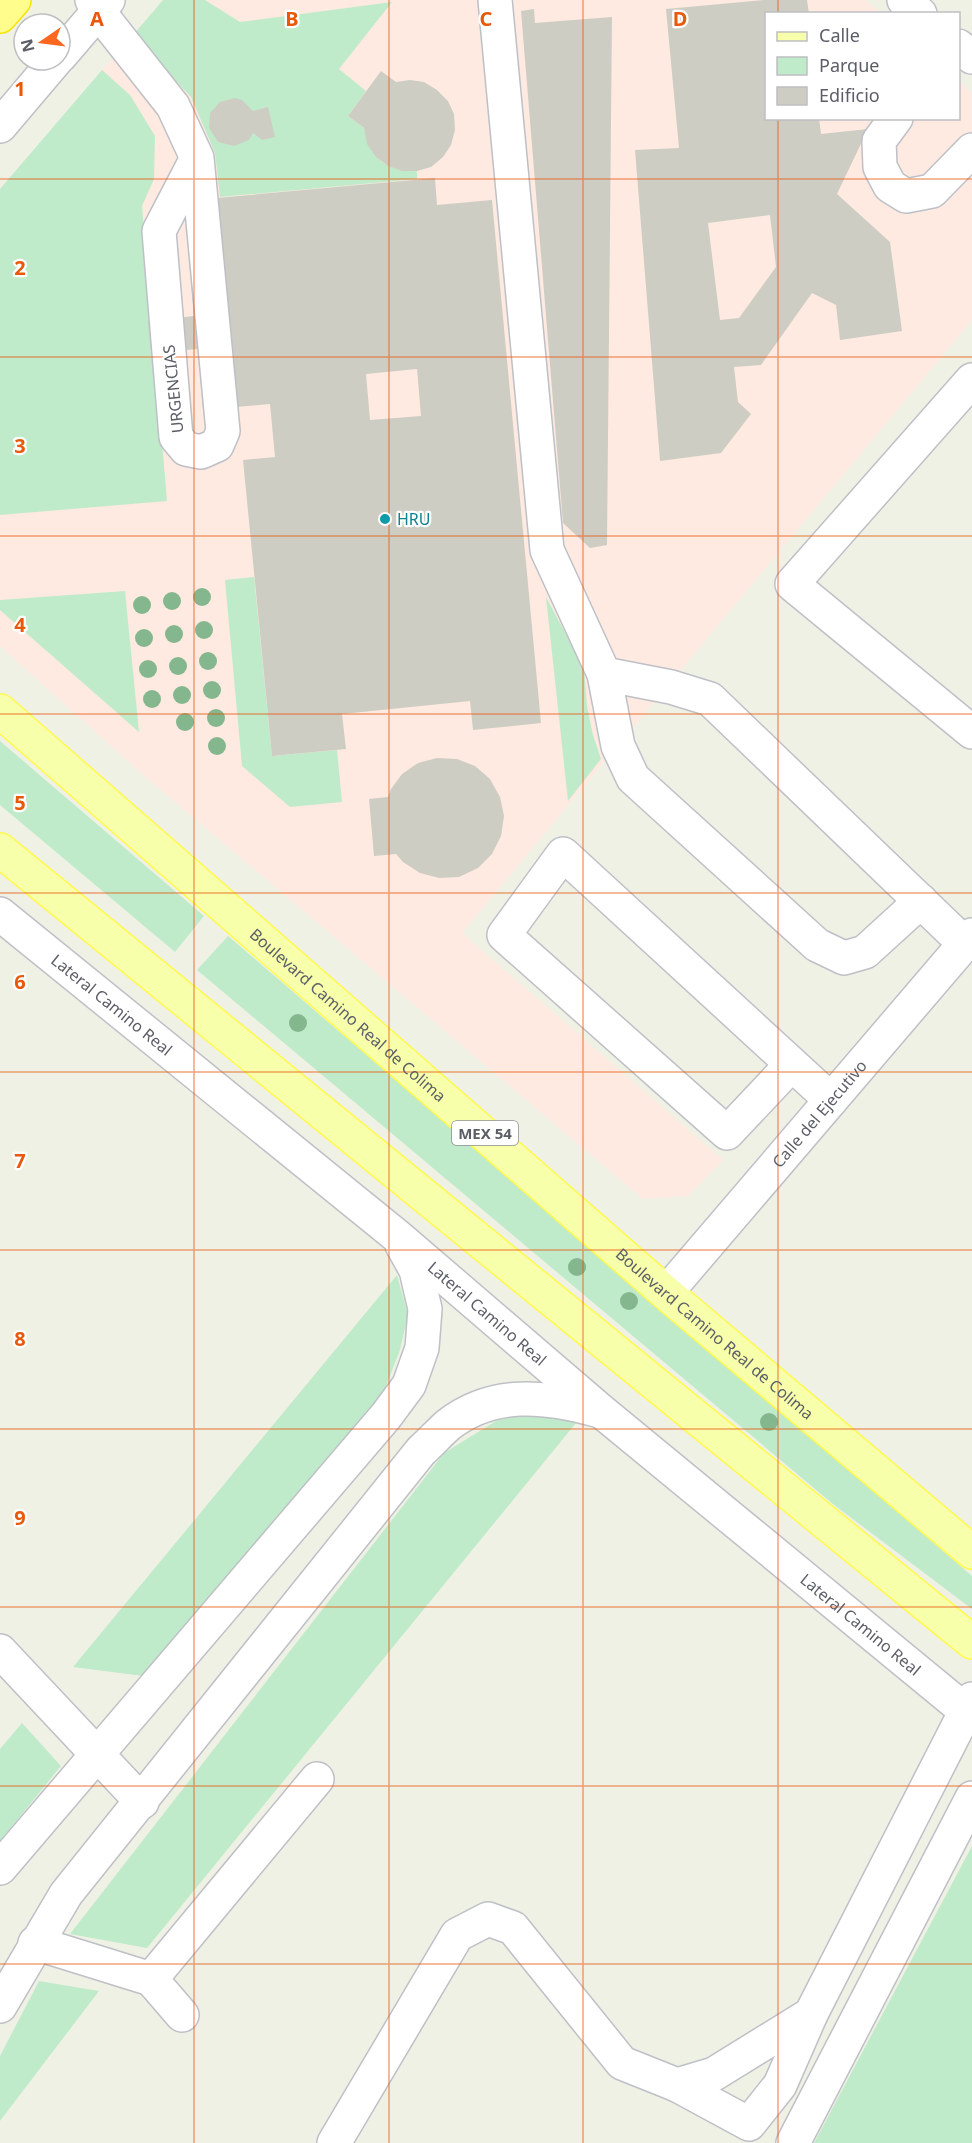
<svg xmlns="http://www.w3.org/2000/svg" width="972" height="2143" font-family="'Noto Sans',sans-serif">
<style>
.medical{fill:#feeae0}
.green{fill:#bfebca}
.building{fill:#cecdc3;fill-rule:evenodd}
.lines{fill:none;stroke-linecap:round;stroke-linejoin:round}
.minor-casing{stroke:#bec0c7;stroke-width:36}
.major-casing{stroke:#fff94f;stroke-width:36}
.highway-casing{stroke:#f5e500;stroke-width:36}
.minor{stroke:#fff;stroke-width:33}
.major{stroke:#f8ffab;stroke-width:33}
.highway{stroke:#fffe8d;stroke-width:33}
.tree{fill:#84b78e}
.grid{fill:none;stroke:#e8590c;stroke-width:1.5;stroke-opacity:0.55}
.culture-dot{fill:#0f9aa8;stroke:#fff;stroke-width:2}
.labels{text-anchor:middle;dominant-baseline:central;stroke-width:4.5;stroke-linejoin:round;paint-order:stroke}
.shield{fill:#fff;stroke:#8d8e95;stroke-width:1.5}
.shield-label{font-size:15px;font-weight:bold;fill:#5c5e67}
.street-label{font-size:16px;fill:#5c5e67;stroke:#fff}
.culture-label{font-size:16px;fill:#0d838f;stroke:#fff;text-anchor:start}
.grid-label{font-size:20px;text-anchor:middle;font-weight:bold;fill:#e8590c;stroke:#fff;stroke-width:4.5;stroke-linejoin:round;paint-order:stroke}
</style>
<rect width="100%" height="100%" fill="#f0f1e5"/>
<!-- medical -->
<path class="medical" d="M163,0H865L881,13L766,14V118H958L959,81L972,93V320L462,933L723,1160L688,1196L643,1199L142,774L0,646V189Z"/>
<!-- green -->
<path class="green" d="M163,0H205L240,22L392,2L339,69L366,91L348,116L364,128C370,159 386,171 417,171V179L220,197L215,153L191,97L133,35Z
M102,70L130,95L155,136L154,179L142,206L167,501L0,515V189Z
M254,577L272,756L337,750L342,802L290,807L242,766L225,580Z
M125,591L139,732L0,610V600Z
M546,597L584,668L587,706L593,735L601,759L568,801Z
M0,741L204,916L175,952L0,805Z
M228,936L972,1576V1609L833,1504L197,970Z
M397,1275L408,1315L400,1350L384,1391L143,1676L73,1667Z
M536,1412L576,1423L147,1948L70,1934L444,1453L496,1421Z
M22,1723L61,1766L0,1841V1749Z
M972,1846V2143H814Z
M39,1981L99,1991L0,2121V2056Z"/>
<!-- building -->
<path class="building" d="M764,0H807L809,14H766V118H819L821,134L868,129L837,194L890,242L902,331L840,340L836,305L812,293L761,365L734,367L738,402L751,414L721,453L660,461L635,150L679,148L666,9ZM770,215L776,267L739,318L720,320L708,223Z
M534,9L535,23L612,17L607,545L590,548L563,523L521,11Z
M381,71L396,82L410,80L424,82L437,90L448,101L454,114L455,130L451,145L443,157L431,167L417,171H402L388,166L376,157L367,144L364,128L348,116Z
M235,98L242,100L253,111L268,107L275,137L262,140L253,133L249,140L234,146L218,142L209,128L210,113L220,102Z
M435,178L437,205L492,200L541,723L473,730L470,701L342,714L346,749L272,756L243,460L275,457L270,404L203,410L198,349L151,353L148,321L194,316L184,201ZM417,369L421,416L370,420L366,374Z
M437,758L457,759L475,766L490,779L500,797L504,816L501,836L492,854L478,868L459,877L439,878L420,873L403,862L396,854L374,856L369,799L388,797L391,789L402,774L418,763Z"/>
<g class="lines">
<!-- minor casing -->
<g class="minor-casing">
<g id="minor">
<path d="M92,0L98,11L173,106L197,158L223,431L217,445L201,452L186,449L176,437L159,231L197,158"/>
<path d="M495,0L547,550L604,674L618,746L633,778L817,945L844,958L865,952L921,901"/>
<path d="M904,0L920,14"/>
<path d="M958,46L972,57"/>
<path d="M60,56L108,0"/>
<path d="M896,118L879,141L880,167L890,186L906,196L932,191L972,150"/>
<path d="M0,126L56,60"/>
<path d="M972,380L792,584L972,732"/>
<path d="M604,674L671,687L710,699L965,944"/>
<path id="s1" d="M0,914L397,1236L601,1411L972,1716"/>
<path d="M792,1064L727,1133L504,935L563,854L831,1100"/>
<path id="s2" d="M666,1293L972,935"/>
<path d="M0,1651L142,1802"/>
<path d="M0,1868L386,1416L409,1385L422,1348L425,1309L416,1270L402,1245"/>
<path d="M35,1943L151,1979L317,1779"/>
<path d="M151,1979L182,2015"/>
<path d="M0,2006L66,1894L421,1451C430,1443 439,1433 448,1425C493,1390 545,1396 596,1410"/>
<path d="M677,2085L749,2124L780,2085L811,2014"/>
<path d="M334,2143L457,1935L488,1919L513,1928L622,2063L677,2085L714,2074L811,2014L972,1699"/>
<path d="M793,2143L972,1798"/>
</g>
</g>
<!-- major casing -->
<g class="major-casing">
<g id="major">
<path id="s3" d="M0,711L666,1293L972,1552"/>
<path d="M0,850L972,1642"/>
</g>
</g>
<!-- highway casing -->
<g class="highway-casing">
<path id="highway" d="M0,16L14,0"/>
</g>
<!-- minor -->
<use href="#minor" class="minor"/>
<!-- major -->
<use href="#major" class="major"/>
<!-- highway -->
<use href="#highway" class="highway"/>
</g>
<!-- trees -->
<g class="tree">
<circle cx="202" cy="597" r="9"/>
<circle cx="172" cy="601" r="9"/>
<circle cx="142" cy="605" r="9"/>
<circle cx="204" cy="630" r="9"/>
<circle cx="174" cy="634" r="9"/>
<circle cx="144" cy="638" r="9"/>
<circle cx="208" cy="661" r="9"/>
<circle cx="178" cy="666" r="9"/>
<circle cx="148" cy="669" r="9"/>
<circle cx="212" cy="690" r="9"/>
<circle cx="182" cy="695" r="9"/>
<circle cx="152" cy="699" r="9"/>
<circle cx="216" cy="718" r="9"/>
<circle cx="185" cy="722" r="9"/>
<circle cx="217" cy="746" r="9"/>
<circle cx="298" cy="1023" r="9"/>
<circle cx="577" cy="1267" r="9"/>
<circle cx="629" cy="1301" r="9"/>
<circle cx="769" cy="1422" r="9"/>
</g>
<!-- grid -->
<path class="grid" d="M194,0V2143M389,0V2143M583,0V2143M778,0V14M778,118V2143M0,179H972M0,357H972M0,536H972M0,714H972M0,893H972M0,1072H972M0,1250H972M0,1429H972M0,1607H972M0,1786H972M0,1964H972"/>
<!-- markers -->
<circle class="culture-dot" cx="385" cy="519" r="6"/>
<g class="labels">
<!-- shield labels -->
<rect class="shield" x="452" y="1121" width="66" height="24" rx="4.5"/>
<g class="shield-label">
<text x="485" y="1133">MEX 54</text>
</g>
<!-- street labels -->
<g class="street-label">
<text transform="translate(173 389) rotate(-96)">URGENCIAS</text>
<text stroke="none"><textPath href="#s1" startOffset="144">Lateral Camino Real</textPath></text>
<text stroke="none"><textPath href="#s3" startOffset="462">Boulevard Camino Real de Colima</textPath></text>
<text stroke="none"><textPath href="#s2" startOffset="236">Calle del Ejecutivo</textPath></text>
<text stroke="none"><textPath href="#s1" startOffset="630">Lateral Camino Real</textPath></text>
<text stroke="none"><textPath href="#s3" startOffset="948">Boulevard Camino Real de Colima</textPath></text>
<text stroke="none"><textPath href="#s1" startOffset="1116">Lateral Camino Real</textPath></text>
</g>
<!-- culture labels -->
<g class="culture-label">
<text x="397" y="519">HRU</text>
</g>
</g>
<g class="grid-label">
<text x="97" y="26">A</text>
<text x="292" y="26">B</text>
<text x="486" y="26">C</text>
<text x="680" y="26">D</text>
<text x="20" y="96">1</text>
<text x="20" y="275">2</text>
<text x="20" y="453">3</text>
<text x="20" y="632">4</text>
<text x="20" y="810">5</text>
<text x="20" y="989">6</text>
<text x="20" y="1168">7</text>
<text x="20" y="1346">8</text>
<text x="20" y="1525">9</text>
</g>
<!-- legend -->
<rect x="765" y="12" width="195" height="108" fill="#ffffff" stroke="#bebfc2" stroke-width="1.5"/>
<rect x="777" y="32" width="30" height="9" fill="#f8ffab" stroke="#bebfc2" stroke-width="1.5"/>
<text x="819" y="42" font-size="18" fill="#5c5e67">Calle</text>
<rect x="777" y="57" width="30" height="18" fill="#bfebca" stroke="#bebfc2" stroke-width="1.5"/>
<text x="819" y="72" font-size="18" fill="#5c5e67">Parque</text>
<rect x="777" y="87" width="30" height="18" fill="#cecdc3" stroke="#bebfc2" stroke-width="1.5"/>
<text x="819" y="102" font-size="18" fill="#5c5e67">Edificio</text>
<!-- north arrow -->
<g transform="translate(42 42) rotate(256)"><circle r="28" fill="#ffffff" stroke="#bebfc2" stroke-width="1.5"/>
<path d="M0-4.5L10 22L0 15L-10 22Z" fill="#fc671f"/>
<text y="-9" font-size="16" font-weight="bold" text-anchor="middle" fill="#5c5e67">N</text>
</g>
</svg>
